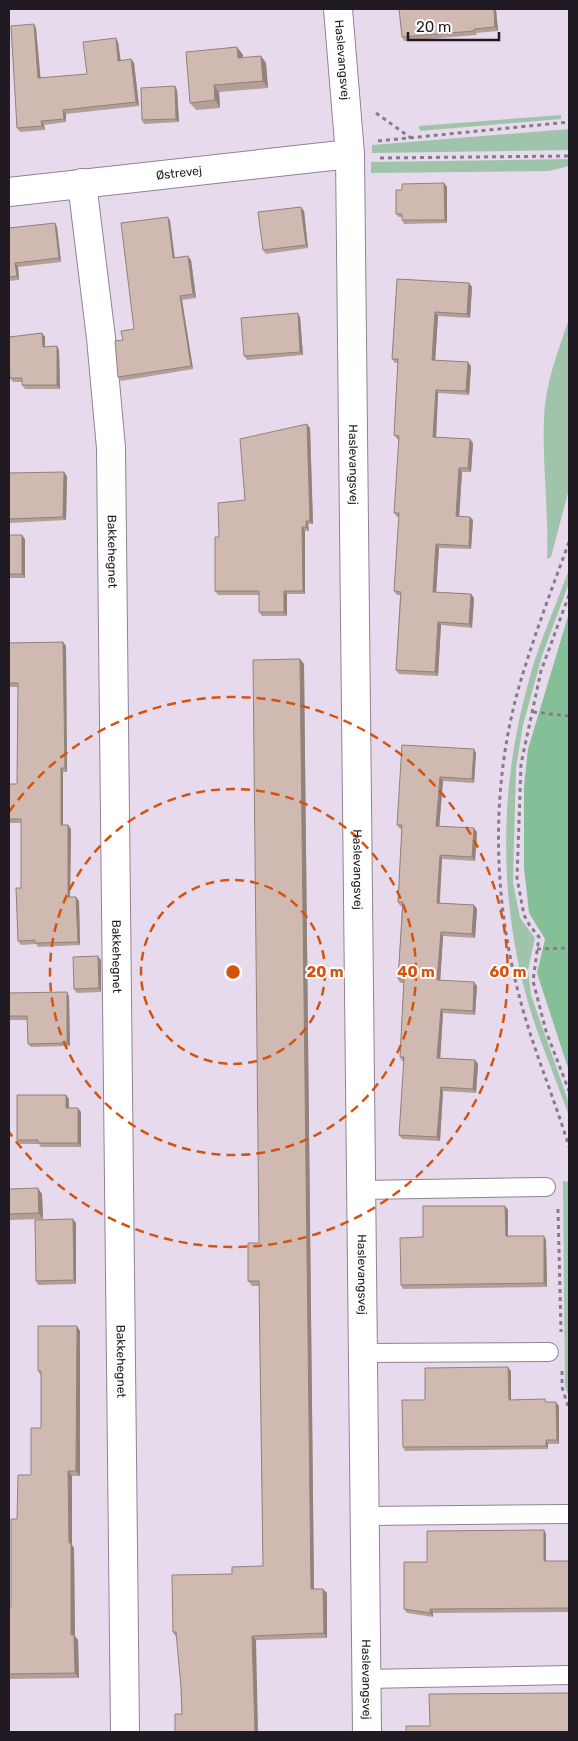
<svg xmlns="http://www.w3.org/2000/svg" width="578" height="1741" font-family="Rubik,sans-serif">
<style>
.green{fill:#a0c4ab}
.forest{fill:#84bf97}
.lines{fill:none;stroke-linecap:round;stroke-linejoin:round}
.lane-casing{stroke:#908395;stroke-width:20}
.street-casing{stroke:#908395;stroke-width:30}
.path{stroke:#867c89;stroke-width:3;stroke-dasharray:4 4;stroke-linecap:butt}
.lane{stroke:#fff;stroke-width:18}
.street{stroke:#fff;stroke-width:28}
.wall{fill:#b39f97}
.shaded-wall{fill:#92827b}
.building{fill:#d0b9b0;stroke:#92827b}
.ring{fill:none;stroke:#d4530e;stroke-width:2.5;stroke-dasharray:9 6}
.labels{text-anchor:middle;dominant-baseline:central;stroke-width:4;stroke-linejoin:round;paint-order:stroke}
.street-label{font-size:12px;fill:#201b22;stroke:#fff}
.centre{fill:#d4530e;stroke:#fff;stroke-width:2.5}
.ring-label{font-size:15px;text-anchor:middle;font-weight:bold;fill:#d4530e;stroke:#fff;stroke-width:4;stroke-linejoin:round;paint-order:stroke}
</style>
<rect width="100%" height="100%" fill="#e8daed"/>
<!-- green -->
<path class="green" d="M561,115V119L420,131L419,126Z
M569,129V150L372,153V145Z
M569,159V166L549,171L371,173V162Z
M569,319V489L551,557L547,559C549,512 542,465 544,418C545,384 558,351 569,319Z
M569,569V583L542,656L523,725L516,768L513,882L520,918L535,938L528,970L531,995L569,1103V1116C555,1076 537,1036 526,995C498,891 500,783 529,680C539,642 556,606 569,569Z
M563,1181L569,1182V1398L565,1386Z"/>
<!-- forest -->
<path class="forest" d="M569,613V1071L537,973L545,939L529,913L524,868V786L528,749Z"/>
<g class="lines">
<!-- lane casing -->
<g class="lane-casing">
<path id="lane" d="M361,1190L546,1187
M364,1353L549,1352
M366,1516L569,1514
M366,1679L569,1675"/>
</g>
<!-- street casing -->
<g class="street-casing">
<g id="street">
<path id="s1" d="M338,9L350,154L367,1732"/>
<path id="s2" d="M82,183L101,338L111,448L125,1732"/>
<path id="s3" d="M9,192L350,154"/>
</g>
</g>
<!-- path -->
<path class="path" d="M376,113L411,138
M378,141L569,122
M380,158L569,156
M569,542C554,583 538,625 525,667C490,774 491,891 520,999C533,1049 554,1097 569,1147
M569,595L541,671L521,764L517,878L524,915L530,926L539,937L533,981L546,1031L569,1091
M533,712L569,716
M537,949L569,948
M558,1209L561,1332
M562,1371V1387L569,1409"/>
<!-- lane -->
<use href="#lane" class="lane"/>
<!-- street -->
<use href="#street" class="street"/>
</g>
<!-- wall -->
<path class="wall" d="M399,9H496L498,31L476,33L477,35L404,41L402,37Z
M34,24L36,28L40,78L87,74L116,38L118,42L121,61L131,59L134,63L139,106L66,114V122L44,125L45,130L20,132L17,128Z
M237,47L243,55V58L261,56L266,63L268,88L219,92L220,108L196,110L190,103Z
M175,86L177,90L179,122L144,124L142,120Z
M444,183L447,187V223L404,224L402,220V217H399L396,214L402,190Z
M304,211L308,248L266,254L263,250Z
M168,217L170,221L175,258L191,260L196,298L182,300L193,369L121,381L118,377L123,340L134,329Z
M55,223L57,227L61,262L18,267L19,280L9,281V228Z
M397,279L469,283L472,287L470,318L438,316L435,360L471,366L469,395L438,393L436,437L473,443L471,472H462L459,516L470,517L473,520L471,549L439,548L436,592L471,594L474,598L472,628L441,625L438,676L399,674L396,670L400,595H397L394,591L399,517H397L394,513L399,440L397,439L394,435L398,363H395L392,359Z
M300,317L303,355L247,360L244,356Z
M42,333L45,337V347L57,346L59,350L60,389H25L22,385V382H13L10,378L9,364V337Z
M310,428L313,524H308L309,531H305V594H287V616H262L259,612V595H218L215,591L219,537L245,500Z
M9,473L67,476L66,520L9,523Z
M9,535L25,539V578H9Z
M63,642L66,646L67,772H63V825H68L71,829L70,897H76L79,901L80,945L38,947L36,944L21,945L18,941L21,888V823H9V784H17L18,687H9V643Z
M300,659L304,664L314,1589L327,1593V1638L256,1640L182,1714L181,1687L177,1637H176L173,1632L232,1574L263,1566L259,1286H252L248,1281L259,1243Z
M402,745L476,753L474,783L443,781L439,826L477,832L475,861L442,859L440,903L474,905L477,909L475,938L443,936L440,980L477,986L475,1015L443,1013L440,1058L475,1060L478,1064L476,1093L443,1091L440,1141L402,1139L399,1135L404,1061H402L400,1057L404,983H400L398,979L402,906H400L398,902L402,829H400L397,825Z
M101,960V992L77,993L74,989Z
M9,993L69,996L70,1046L31,1047L28,1044L27,1020H9Z
M66,1095L69,1099V1108L81,1112V1147H41L39,1144H20L17,1140Z
M9,1189L42,1194L43,1219L9,1220Z
M505,1206L508,1210V1236L546,1240L547,1287L403,1289L401,1285L423,1237Z
M76,1223V1284L38,1285L36,1281Z
M80,1331V1476H72V1545L74,1548L75,1636L78,1640L79,1678L10,1679L9,1677V1607H11L17,1519L31,1475L41,1428V1376L38,1371Z
M511,1371V1400L547,1402L559,1406V1444H548V1449L405,1451L403,1447L425,1400Z
M544,1530L546,1534V1561H569V1612L433,1613V1617L407,1613L404,1609L427,1562Z"/>
<!-- shaded-wall -->
<path class="shaded-wall" d="M494,9H496L498,31L495,27Z
M34,24L36,28L41,82L38,78Z
M116,38L118,42L121,65L118,61Z
M237,47L243,55V65L238,58Z
M261,56L266,63L268,88L263,81Z
M131,59L134,63L139,106L136,102Z
M214,85L219,92L220,108L215,100Z
M175,86L177,90L179,122L176,119Z
M63,110L66,114V122L64,119Z
M41,121L44,125L45,130L42,126Z
M444,183L447,187V223L445,220Z
M301,207L304,211L308,248L306,245Z
M168,217L170,221L175,262L173,258Z
M55,223L57,227L61,262L59,258Z
M188,256L191,260L196,298L193,294Z
M15,263L18,267L19,280L17,276Z
M469,283L472,287L470,318L467,314Z
M180,296L182,300L193,369L191,366Z
M435,312L438,316L435,364L432,360Z
M298,313L300,317L303,355L300,352Z
M42,333L45,337V351L43,347Z
M57,346L59,350L60,389L57,385Z
M468,362L471,366L469,395L466,391Z
M436,390L438,393L436,441L433,437Z
M307,424L310,428L313,524L310,521Z
M470,439L473,443L471,472L468,468Z
M459,468L462,472L459,519L456,516Z
M64,472L67,476L66,520L63,517Z
M470,517L473,520L471,549L469,546Z
M306,521L308,524L309,531L306,527Z
M302,527L305,531V594L303,591Z
M22,535L25,539V578L22,574Z
M436,544L439,548L436,595L433,592Z
M284,591L287,594V616L284,612Z
M471,594L474,598L472,628L469,624Z
M438,622L441,625L438,676L435,672Z
M63,642L66,646L67,772L65,768Z
M300,659L304,664L314,1594L311,1589Z
M474,749L476,753L474,783L472,779Z
M61,768L63,772V829L61,825Z
M440,777L443,781L439,830L436,826Z
M68,825L71,829L70,901L68,897Z
M474,828L477,832L475,861L472,857Z
M440,855L442,859L439,907L437,903Z
M76,897L79,901L80,945L78,942Z
M474,905L477,909L475,938L472,934Z
M441,932L443,936L440,984L437,980Z
M98,956L101,960V992L99,988Z
M474,982L477,986L475,1015L473,1011Z
M67,992L69,996L70,1046L67,1043Z
M441,1009L443,1013L440,1062L437,1058Z
M475,1060L478,1064L476,1093L473,1089Z
M441,1087L443,1091L440,1141L437,1137Z
M66,1095L69,1099V1112L66,1108Z
M78,1108L81,1112V1147L78,1143Z
M38,1188L42,1194L43,1219L39,1213Z
M505,1206L508,1210V1240L506,1236Z
M73,1219L76,1223V1284L74,1280Z
M544,1236L546,1240L547,1287L544,1283Z
M77,1326L80,1331V1476L76,1471Z
M508,1367L511,1371V1403L509,1400Z
M556,1402L559,1406V1444L557,1440Z
M546,1440L548,1444V1449L546,1446Z
M68,1471L72,1476V1545L74,1548L75,1636L78,1640L79,1678L75,1673L71,1635L69,1543Z
M544,1530L546,1534V1565L544,1561Z
M323,1589L327,1593V1638L324,1633Z
M430,1609L433,1613V1617L430,1613Z
M252,1636L256,1640L258,1732H255Z"/>
<!-- building -->
<path class="building" d="M399,9H494L495,27L474,29V31L402,37Z
M34,24L38,78L87,74L83,42L116,38L118,61L131,59L136,102L63,110L64,119L41,121L42,126L17,128L11,26Z
M237,47L238,58L261,56L263,81L214,85L215,100L190,103L186,52Z
M175,86L176,119L142,120L141,88Z
M444,183L445,220H402V214H396V190H402V184Z
M301,207L306,245L263,250L258,212Z
M168,217L173,258L188,256L193,294L180,296L191,366L118,377L115,341L123,340L121,331L134,329L121,223Z
M55,223L59,258L15,263L17,276L9,277V228Z
M397,279L469,283L467,314L435,312L432,360L468,362L466,391L436,390L433,437L470,439L468,468H459L456,516L470,517L469,546L436,544L433,592L471,594L469,624L438,622L435,672L396,670L401,592L394,591L399,513H394L399,436L394,435L398,359H392Z
M298,313L300,352L244,356L241,318Z
M42,333L43,347L57,346V385H22V378H10L9,360V337Z
M307,424L310,521H306V527H302L303,591H284V612H259V591H215V537H219L218,503L245,500L240,439Z
M64,472L63,517L9,519V473Z
M9,535H22V574H9Z
M63,642L65,768H61V825H68V897H76L78,942L35,943V940L18,941L16,888H21V819H9V784H17L18,683H9V643Z
M300,659L311,1589H323L324,1633L252,1636L255,1732H175V1714H182L181,1687L176,1632H173L172,1575L232,1574V1567L263,1566L259,1281H248V1243H259L253,660Z
M402,745L474,749L472,779L440,777L436,826L474,828L472,857L440,855L437,903L474,905L472,934L441,932L437,980L474,982L473,1011L441,1009L437,1058L475,1060L473,1089L441,1087L437,1137L399,1135L404,1057H400L404,979H398L403,902H398L402,825H397Z
M98,956L99,988L74,989L73,957Z
M67,992V1043L28,1044L27,1016H9V993Z
M17,1095H66V1108H78V1143H38V1140H17Z
M38,1188L39,1213L9,1214V1189Z
M423,1206H505L506,1236H544V1283L401,1285L400,1238L423,1237Z
M73,1219L74,1280L36,1281L35,1220Z
M38,1326H77L76,1471H68L69,1543H71V1635H74L75,1673L9,1674V1607H11V1519H17L18,1475H31V1428H41V1371H38Z
M508,1367L509,1400L545,1399V1402H556L557,1440H546V1446L403,1447L402,1400H425V1368Z
M544,1530V1561H569V1608L430,1609V1613L404,1609V1562H427V1531Z
M569,1693V1732H406V1726H430L429,1694Z"/>
<!-- distance rings -->
<g class="ring">
<circle cx="233" cy="972" r="92"/>
<circle cx="233" cy="972" r="183"/>
<path d="M9 812A275 275 0 1 1 9 1132"/>
</g>
<g class="labels">
<!-- street labels -->
<g class="street-label">
<text stroke="none"><textPath href="#s1" startOffset="51">Haslevangsvej</textPath></text>
<text stroke="none"><textPath href="#s3" startOffset="171">Østrevej</textPath></text>
<text stroke="none"><textPath href="#s1" startOffset="456">Haslevangsvej</textPath></text>
<text stroke="none"><textPath href="#s2" startOffset="370">Bakkehegnet</textPath></text>
<text stroke="none"><textPath href="#s1" startOffset="861">Haslevangsvej</textPath></text>
<text stroke="none"><textPath href="#s2" startOffset="775">Bakkehegnet</textPath></text>
<text stroke="none"><textPath href="#s1" startOffset="1266">Haslevangsvej</textPath></text>
<text stroke="none"><textPath href="#s2" startOffset="1180">Bakkehegnet</textPath></text>
<text stroke="none"><textPath href="#s1" startOffset="1671">Haslevangsvej</textPath></text>
</g>
</g>
<circle cx="233" cy="972" r="8" class="centre"/>
<g class="ring-label">
<text x="325" y="977">20 m</text>
<text x="416" y="977">40 m</text>
<text x="508" y="977">60 m</text>
</g>
<!-- border -->
<rect width="578" height="1741" fill="none" stroke="#201b22" stroke-width="20"/>
<!-- scale -->
<path d="M408 32v8h91v-8" fill="none" stroke="#201b22" stroke-width="2.5"/>
<text x="416" y="32" font-size="15" fill="#201b22" stroke="#ffffff" stroke-width="4" paint-order="stroke">20 m</text>
</svg>
